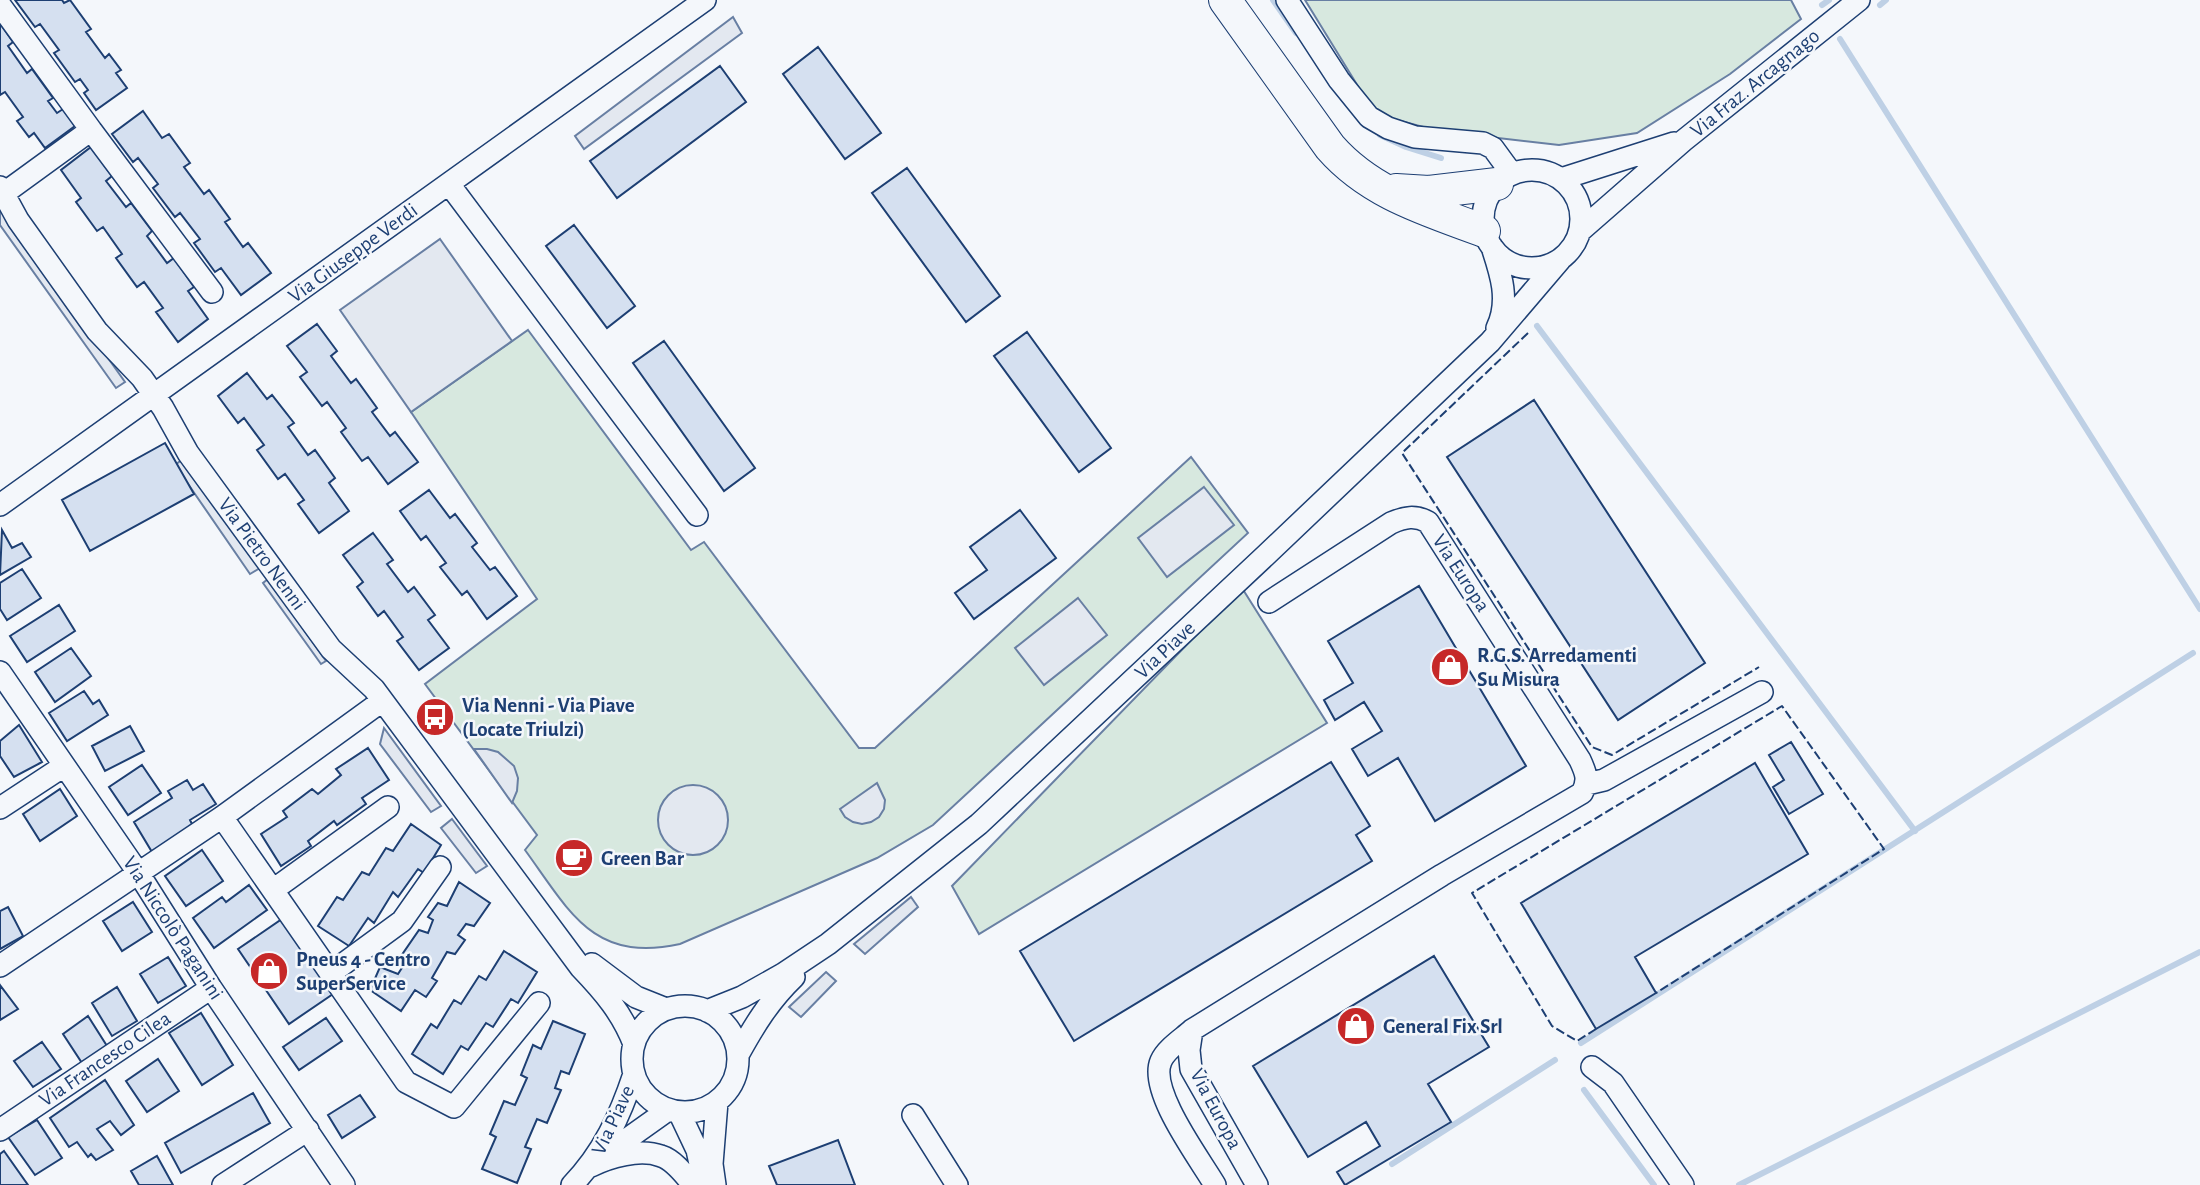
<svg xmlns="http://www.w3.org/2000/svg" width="2200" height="1185" font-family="'Alegreya Sans',sans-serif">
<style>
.green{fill:#d7e8df;stroke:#687fa3;stroke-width:2}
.parking{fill:#e3e8f0;stroke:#687fa3;stroke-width:2}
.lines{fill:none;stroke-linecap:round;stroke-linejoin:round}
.stream{stroke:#bed0e5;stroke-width:6}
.building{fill:#d5e0f0;stroke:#1d3f73;stroke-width:2}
.minor-casing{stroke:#1d3f73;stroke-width:24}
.highway-casing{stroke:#1d3f73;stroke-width:34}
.minor{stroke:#f4f7fb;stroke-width:21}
.highway{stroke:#f4f7fb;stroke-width:32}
.fence{stroke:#1d3f73;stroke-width:2;stroke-dasharray:9 3.5;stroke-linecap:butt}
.labels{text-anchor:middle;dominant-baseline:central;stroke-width:5;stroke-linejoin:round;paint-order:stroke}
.street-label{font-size:21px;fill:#1d3f73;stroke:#f4f7fb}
.poi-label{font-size:21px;font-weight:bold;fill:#1d3f73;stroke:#f4f7fb;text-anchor:start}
</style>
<rect width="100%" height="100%" fill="#f4f7fb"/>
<!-- green -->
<path class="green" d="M1305,0H1791L1801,19L1730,74L1637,133L1559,145L1438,131L1375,114Z
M528,330L691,550L704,542L859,748H875L1191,457L1248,533L933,825L877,858L680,944C593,963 570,912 525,850L537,835L425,684L537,599L411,412Z
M1242,588L1327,723L979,934L952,886Z"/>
<!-- parking -->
<path class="parking" d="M733,17L742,33L584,149L575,136Z
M0,206L125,382L116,388L0,225Z
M440,239L512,341L411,412L340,310Z
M183,459L260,568L250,574L175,465Z
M1204,487L1234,525L1167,577L1138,538Z
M268,579L326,661L321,664L263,583Z
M1078,598L1107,635L1044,685L1015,648Z
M384,728L441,806L431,812L380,744Z
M474,749H487L498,752L514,766L518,778L517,791L512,803Z
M877,783L885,800L884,809L879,817L871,822L862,824L853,822L845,817L840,809Z
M658 820a35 35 0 1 1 70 0a35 35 0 1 1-70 0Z
M452,819L487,866L476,873L441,828Z
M911,897L918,907L865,954L854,944Z
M826,972L836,981L801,1017L789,1007Z"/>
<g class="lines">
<!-- stream -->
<path class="stream" d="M1273,0L1296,33
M1822,5L1829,0
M1880,5L1886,0
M1840,39L2200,609
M1380,135L1406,147L1441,158
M1537,326L1915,831
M1581,1043L2193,653
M1584,1090L1654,1185
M1392,1164L1555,1060
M1739,1185L2200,952"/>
</g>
<!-- building -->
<path class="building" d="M15,0H62L64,3L70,0L91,29L86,32L105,58L109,54L121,70L116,73L127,88L96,110L84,93L88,90L80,79L75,82L54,53L59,50L40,24L35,27Z
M0,23L13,42L8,46L27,73L32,69L53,98L48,101L57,113L63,109L75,126L45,148L34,133L29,137L17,121L23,117L5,92L0,95Z
M818,47L881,133L845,159L783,74Z
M720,66L746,102L617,198L590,161Z
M143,111L162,138L169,134L190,163L184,167L204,194L209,190L230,219L225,222L243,247L248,243L271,273L241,295L221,268L215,272L194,243L200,239L180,213L175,217L153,188L158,184L138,158L133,162L112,134Z
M91,147L112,176L106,181L126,207L131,203L152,231L147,236L167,263L174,258L194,287L188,291L208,319L178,342L156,312L163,308L144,282L137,287L116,258L122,254L103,227L97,231L76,202L81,198L61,170Z
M907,168L1000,296L966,322L872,193Z
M574,225L635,306L607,328L546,246Z
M317,324L337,351L331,356L351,383L356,379L377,408L372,412L390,436L395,432L418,462L388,484L368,457L362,461L341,432L346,428L327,402L322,406L300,377L307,372L287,346Z
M1027,332L1111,448L1079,472L994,356Z
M664,341L755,468L724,491L633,363Z
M247,373L267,399L272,395L294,423L288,427L308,455L315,450L335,478L329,483L349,511L319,533L298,504L304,500L285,474L278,479L257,450L264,445L244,418L238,423L218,396Z
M1534,400L1705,663L1618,720L1447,457Z
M165,443L194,494L90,551L62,500Z
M429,490L450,518L455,514L477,543L472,547L490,570L495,567L517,596L487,619L467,591L462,595L440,567L446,563L426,536L421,540L400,511Z
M1020,510L1056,558L974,619L955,593L987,570L970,547Z
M2,530L12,548L22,543L31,557L0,575Z
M373,533L393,560L387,564L408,592L414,587L435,615L428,620L449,648L419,670L397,641L403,637L384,611L378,616L357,587L363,582L343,555Z
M22,569L41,598L7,620L0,609V583Z
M1419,586L1526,766L1435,821L1398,758L1368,776L1352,749L1382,731L1364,702L1335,720L1324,700L1353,683L1328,641Z
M59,605L75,631L27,662L10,636Z
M71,648L91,676L55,702L35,672Z
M84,691L93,704L99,700L108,715L67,741L49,713Z
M19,725L42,762L14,777L0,756V741Z
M130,726L144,751L105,771L92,746Z
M1791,742L1823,794L1789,814L1773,787L1784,780L1769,755Z
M368,748L389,780L362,798L366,804L337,825L334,821L308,841L311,846L281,866L261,834L287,817L283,811L312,789L318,794L341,775L336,769Z
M1331,762L1370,826L1356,835L1372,861L1074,1041L1020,951Z
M1755,763L1808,854L1635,957L1656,993L1596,1029L1521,903Z
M142,765L161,793L128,815L109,787Z
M187,780L193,790L203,784L216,804L190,820L193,826L152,852L134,822L172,798L168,791Z
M60,789L77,816L40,841L23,814Z
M411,824L441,845L424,873L418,869L398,897L393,892L374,923L368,918L349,946L318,926L337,897L343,900L362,872L369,875L386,848L393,851Z
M202,850L223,881L186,906L165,876Z
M459,882L490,903L474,926L466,924L458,935L465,940L455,954L447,952L432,978L437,981L426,997L415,990L401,1011L370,990L380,967L398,974L405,963L399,959L419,930L428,933L433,920L428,917L438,903L447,906Z
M249,885L267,910L214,948L193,918L222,897L226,902Z
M133,902L152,932L122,951L103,921Z
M8,907L23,936L0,949V911Z
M282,919L333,994L289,1024L238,949Z
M504,951L537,972L518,1003L511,999L493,1027L486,1023L468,1050L461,1046L443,1074L412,1054L431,1024L437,1028L454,1000L461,1004L479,976L486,980Z
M1434,956L1489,1047L1428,1084L1451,1122L1345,1185L1337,1172L1380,1146L1366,1122L1308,1157L1253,1066Z
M168,957L186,986L158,1003L140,974Z
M0,985L18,1009L0,1020Z
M117,987L137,1021L112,1036L92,1003Z
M201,1013L233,1065L202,1085L169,1033Z
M88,1016L107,1046L82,1063L63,1034Z
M326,1018L342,1041L299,1070L283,1047Z
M553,1021L585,1034L569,1074L561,1071L555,1088L561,1090L547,1123L537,1119L525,1147L531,1149L517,1183L482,1169L496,1137L490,1134L504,1101L515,1105L527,1078L521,1075L533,1045L541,1049Z
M42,1042L61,1069L33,1087L14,1061Z
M158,1059L179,1091L147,1112L126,1081Z
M105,1080L134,1125L121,1135L110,1121L97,1129L113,1150L96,1160L91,1154L88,1157L77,1142L69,1147L50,1118Z
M253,1093L270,1123L181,1173L165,1143Z
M360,1095L375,1117L342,1138L328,1115Z
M37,1120L62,1158L35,1175L8,1137Z
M838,1140L855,1185H777L769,1166Z
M4,1151L28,1185H0V1154Z
M157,1156L173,1185H139L131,1171Z"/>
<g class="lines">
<!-- minor casing -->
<g class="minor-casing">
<path id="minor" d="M1287,0L1339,80L1369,117L1388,128L1415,137L1483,143L1493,148L1512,174
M0,5L91,130
M1483 219a49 49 0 1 1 98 0a49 49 0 1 1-98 0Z
M1561,179L1674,143
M449,184L697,515
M0,187L18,220L97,331L142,378L163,408L188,453L331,649L374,689L581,968C604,992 622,1013 634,1044
M3,194L91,130L212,292
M1580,231L1683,141L1859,0
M1492,247C1501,274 1510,301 1497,328
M0,505L705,0
M0,672L139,874L211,988L344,1185
M1587,784L1604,780L1762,692
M0,808L64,766
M222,817L406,1082L454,1107L539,1003
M273,890L388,807
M592,964L636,997L666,1009
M0,966L222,817L382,701
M331,973L402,921L440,867
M632 1059a53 53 0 1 1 106 0a53 53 0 1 1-106 0Z
M707,1011L742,997L783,974L828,944L979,824L1265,556L1490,342L1560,260
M1192,1030L1189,1050L1191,1069L1257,1185
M738,1055C754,1026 769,1001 794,977
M1592,1067L1613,1083L1683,1185
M679,1112L697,1150L704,1182
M913,1115L957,1185
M0,1130L211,988
M605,1159L623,1142L668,1110
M591,1166C609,1157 640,1148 661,1156C674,1160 685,1175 693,1185
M223,1185L308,1130
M572,1185C603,1153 620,1116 634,1074
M715,1185L712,1164L717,1102
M1215,1185C1200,1159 1148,1091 1161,1061C1166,1049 1182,1039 1192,1030L1442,875L1582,793C1589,780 1586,773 1580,760L1428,522C1415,515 1405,517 1391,523L1269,602"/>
</g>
<!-- highway casing -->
<g class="highway-casing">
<path id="highway" d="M1225,0L1330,147C1371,194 1428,210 1484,231
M1396,190L1429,192L1497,184"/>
</g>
<!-- minor -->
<use href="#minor" class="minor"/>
<!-- highway -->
<use href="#highway" class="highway"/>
<!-- fence -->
<path class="fence" d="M1528,333L1402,453L1592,747L1612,755L1759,667
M1596,1029L1577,1041L1552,1026L1472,893L1782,706L1884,849L1656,993"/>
</g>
<!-- icons -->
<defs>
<g id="shop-disc" transform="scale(2.0125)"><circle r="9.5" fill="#c62828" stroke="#f4f7fb"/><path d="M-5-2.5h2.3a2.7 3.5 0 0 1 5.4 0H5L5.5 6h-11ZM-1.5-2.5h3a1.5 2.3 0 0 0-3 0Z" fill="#fff"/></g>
<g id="bus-disc" transform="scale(2.0125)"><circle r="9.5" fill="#c62828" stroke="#f4f7fb"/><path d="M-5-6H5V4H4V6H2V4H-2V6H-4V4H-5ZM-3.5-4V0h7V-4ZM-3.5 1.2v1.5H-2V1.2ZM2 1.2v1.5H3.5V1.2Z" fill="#fff"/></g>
<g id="cafe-disc" transform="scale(2.0125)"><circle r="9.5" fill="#c62828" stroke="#f4f7fb"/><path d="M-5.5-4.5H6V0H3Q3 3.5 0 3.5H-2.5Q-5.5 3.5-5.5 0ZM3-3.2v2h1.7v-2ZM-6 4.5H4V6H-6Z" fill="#fff"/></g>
</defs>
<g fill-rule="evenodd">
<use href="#shop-disc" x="1450" y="667"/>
<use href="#bus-disc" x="435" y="717"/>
<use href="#cafe-disc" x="574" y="858"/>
<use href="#shop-disc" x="269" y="971"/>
<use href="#shop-disc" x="1356" y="1026"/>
</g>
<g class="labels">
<!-- street labels -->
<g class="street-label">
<text transform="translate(1755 83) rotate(-39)">Via Fraz. Arcagnago</text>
<text transform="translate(353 253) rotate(-36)">Via Giuseppe Verdi</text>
<text transform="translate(262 554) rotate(54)">Via Pietro Nenni</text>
<text transform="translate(1461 573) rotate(57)">Via Europa</text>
<text transform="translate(1165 650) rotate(-43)">Via Piave</text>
<text transform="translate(173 928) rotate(57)">Via Niccolò Paganini</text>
<text transform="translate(105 1059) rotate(-34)">Via Francesco Cilea</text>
<text transform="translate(1216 1109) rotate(62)">Via Europa</text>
<text transform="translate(613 1120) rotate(-65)">Via Piave</text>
</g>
<!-- poi labels -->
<g class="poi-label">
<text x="1477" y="655">R.G.S. Arredamenti<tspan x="1477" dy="24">Su Misura</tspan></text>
<text x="462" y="705">Via Nenni - Via Piave<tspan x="462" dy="24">(Locate Triulzi)</tspan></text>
<text x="601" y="858">Green Bar</text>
<text x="296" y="959">Pneus 4 - Centro<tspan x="296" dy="24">SuperService</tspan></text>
<text x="1383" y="1026">General Fix Srl</text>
</g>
</g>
</svg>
